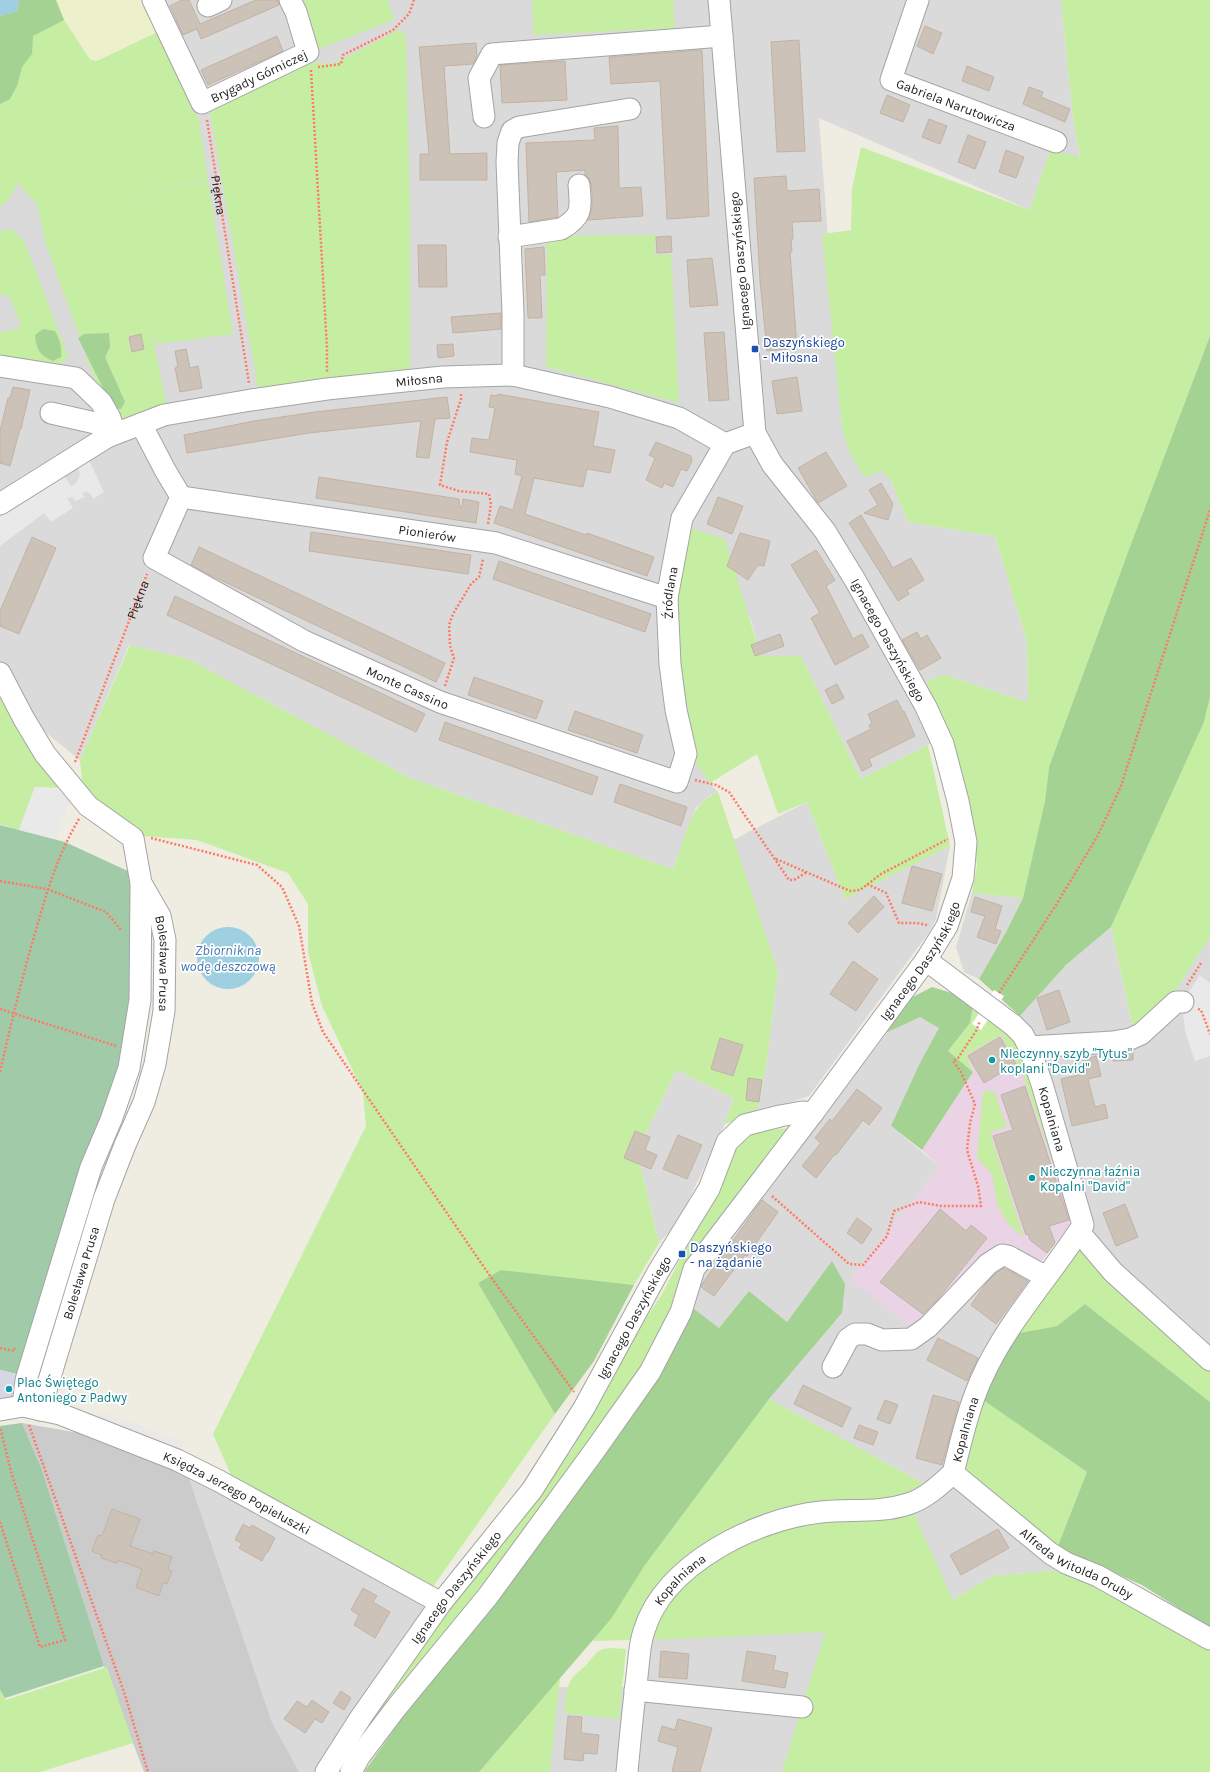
<svg xmlns="http://www.w3.org/2000/svg" width="1210" height="1772" font-family="Karla,sans-serif">
<style>
.residential{fill:#dbdada}
.industrial{fill:#e9d3e4}
.religious{fill:#cbcbcb}
.farmland{fill:#ecf0cb}
.grass{fill:#c5eea3;fill-rule:evenodd}
.forest{fill:#a3d293}
.cemetery{fill:#a1caa9}
.parking{fill:#e9e9e9}
.plaza{fill:#d7d6e5}
.water{fill:#9ed0e1}
.pier{fill:#fff}
.building{fill:#ccc2b8;stroke:#c2b2a3}
.lines{fill:none;stroke-linecap:round;stroke-linejoin:round}
.minor-casing{stroke:#a4a4a4;stroke-width:23}
.path{stroke:#ff7964;stroke-width:2.5;stroke-dasharray:2 2;stroke-linecap:butt}
.minor{stroke:#fff;stroke-width:21}
.transit-dot{fill:#1a4fb4;stroke:#fff;stroke-width:1.5}
.culture-dot{fill:#0f9aa8;stroke:#fff;stroke-width:1.5}
.labels{text-anchor:middle;dominant-baseline:central;stroke-width:3.5;stroke-linejoin:round;paint-order:stroke}
.street-label{font-size:13px;fill:#1d1d1d;stroke:#fff}
.transit-label{font-size:13px;fill:#164399;stroke:#fff;text-anchor:start}
.culture-label{font-size:13px;fill:#0d838f;stroke:#fff;text-anchor:start}
.water-label{font-size:14px;font-style:italic;fill:#4277b5;stroke:#fff}
</style>
<rect width="100%" height="100%" fill="#efece2"/>
<!-- residential -->
<path class="residential" d="M0,0H1061L1073,118L1080,158L1050,150L1030,210L819,118L842,426L891,480L908,522L995,536L1027,642L1028,702L944,675L926,681L949,734L861,779L801,656H761L750,617L691,755L710,783L718,792L710,795L696,808L673,869L412,779L188,659L129,645L80,760L0,696Z
M807,802L845,899L950,846L936,919L929,932L809,1096L757,1113L766,1067L778,971L733,840Z
M972,893L1023,898L1006,932L979,979L964,972L956,947Z
M1111,927L1133,1029L1171,998L1210,937V1352L1117,1270L1093,1231L1037,1036L1020,1016L1066,965Z
M910,1003L959,1026L891,1126L940,1167L850,1279L1000,1245L1037,1267L972,1383L956,1472L1061,1570L992,1576L953,1600L826,1632L782,1772H533L548,1687H635L670,1585L923,1483L769,1399L842,1313L832,1262L787,1322L749,1291L719,1328L693,1308L696,1284Z
M676,1070L734,1098L725,1124L678,1222L659,1243L637,1152Z
M183,1477L208,1483L440,1605L317,1772H145Z"/>
<!-- industrial -->
<path class="industrial" d="M1005,1032L1026,1074L1074,1220L1037,1267L1000,1246L913,1329L850,1279L940,1167L922,1150L973,1072L965,1055Z"/>
<!-- religious -->
<path class="religious" d="M22,1423L79,1433L187,1473L272,1723L299,1772H144L104,1666L42,1470Z"/>
<!-- farmland -->
<path class="farmland" d="M55,0H145L160,31L97,62L90,60L64,20Z"/>
<!-- grass -->
<path class="grass" d="M295,0H388L394,20L316,50Z
M532,0H673L675,28L534,35Z
M1061,0H1210V336L1128,552L1049,767L1045,801L1023,898L972,893L977,866L972,818L949,735L926,681L944,675L1028,702L1027,642L995,536L908,522L891,480L882,471L864,477L848,449L842,426L822,234L851,230L852,189L861,147L1030,210L1050,150L1080,157L1073,118Z
M64,20L90,60L97,61L160,31L199,120L208,180L126,197L208,181L233,334L155,344L149,322L167,405L126,417L120,418L105,398L85,358L87,356L113,408L121,409L125,402L105,357L110,347V333L79,335L46,245L65,239L46,245L37,204L18,183L6,203L0,206V104L10,99L17,86L22,67L32,54L33,36ZM141,334L145,349L131,352L128,336Z
M400,29L406,36L410,214V377L259,394L210,112L310,62L333,64Z
M11,229L24,240L68,356L59,365L0,357V333L22,327L9,296L0,294V231Z
M655,235V255L671,254L679,403L546,367L547,236Z
M684,526L725,539L761,656H801L861,779L928,745L950,846L845,899L807,802L778,814L757,754L710,783L691,755L668,615Z
M130,645L188,659L412,779L673,869C685,843 688,803 718,792L778,971L766,1067L757,1113L725,1124L734,1098L676,1070L637,1152L659,1243L634,1285L501,1270L478,1283L555,1414L430,1591L235,1484L213,1434L366,1126L363,1092L322,1006L308,952V904L288,873L197,840L143,836L95,803L82,782L80,760Z
M0,688L63,788L35,787L19,830L0,824Z
M1210,697V937L1171,998L1133,1029L1111,927L1204,722Z
M974,1000L1020,1047L1072,1218L1022,1073L1001,1035L966,1055L973,1072L948,1051L970,1023Z
M983,1091H994L1007,1126L990,1133L1024,1237L1008,1224L997,1204L992,1174L977,1158Z
M790,1128L696,1249L674,1301L666,1329L585,1456L349,1756L393,1686L483,1562L572,1450L634,1335L661,1296L708,1206L739,1139L760,1131Z
M1081,1248L1210,1367V1402L1085,1304L1057,1326L1014,1334Z
M769,1399L923,1483L903,1496L789,1510L645,1606L630,1640L592,1641L611,1619L645,1565Z
M983,1400L1087,1472L1057,1548L965,1468Z
M913,1512L953,1600L992,1576L1061,1570L1117,1596L1210,1645V1772H782L825,1632L654,1640L658,1620L674,1592L712,1563L757,1536L804,1524Z
M611,1648L626,1649L619,1719L564,1713L567,1688L572,1678L586,1665L597,1652L603,1649Z
M107,1667L133,1743L40,1772H0V1690L6,1700Z
M560,1677L550,1772H479Z"/>
<!-- forest -->
<path class="forest" d="M19,0H56L64,20L33,36L32,54L22,67L17,86L10,99L0,104V16L17,11Z
M43,329L55,331C60,340 62,347 61,357L53,361C40,356 36,349 35,335Z
M109,333L110,347L105,357L125,402L121,409L113,408L78,338L84,334Z
M1210,336V697L1204,722L1111,927L1066,965L1020,1016L979,979L1006,932L1023,898L1045,801L1049,767L1128,552Z
M932,987L974,1000L970,1023L948,1051L973,1072L922,1150L891,1126L920,1063L939,1028L920,1017L877,1037L907,1000Z
M832,1261L845,1284L842,1313L769,1399L645,1565L611,1619L479,1772H364L693,1308L719,1328L749,1291L787,1322Z
M501,1270L634,1285L594,1361L555,1414L478,1283Z
M1085,1304L1210,1402V1628L1142,1585L1057,1548L1087,1472L983,1400L1014,1334L1057,1326Z"/>
<!-- cemetery -->
<path class="cemetery" d="M0,825L65,842L130,872L134,948L127,1039L21,1375L0,1370Z
M22,1423L42,1470L104,1666L5,1698L0,1690V1426Z"/>
<!-- parking -->
<path class="parking" d="M88,458L104,492L93,499L90,493L86,492L82,493L85,497L75,501L72,497L67,498L73,508L51,522L44,513L0,546V517L64,476L71,486L76,483L80,475L79,470L75,467Z
M35,787L63,789L71,798L56,839L19,830Z
M1200,975L1210,983V1056L1195,1061L1185,1031L1183,1011L1187,995Z
M102,1412L185,1442L177,1460L96,1429Z"/>
<!-- plaza -->
<path class="plaza" d="M0,1370L21,1375L17,1402L0,1406Z"/>
<!-- water -->
<path class="water" d="M0,0H19L17,11L0,16Z
M197 958a31 31 0 1 1 62 0a31 31 0 1 1-62 0Z"/>
<!-- pier -->
<path class="pier" d="M994,990L1004,996L981,1030L972,1024Z"/>
<!-- building -->
<path class="building" d="M182,0H189L200,24L256,0H278L279,5L201,39L197,29L183,35L170,6Z
M925,26L942,33L933,54L917,46Z
M277,36L283,51L208,85L201,70Z
M799,40L805,151L777,152L771,42Z
M476,43L477,56L473,64L444,66L450,154L487,153V180H420V154H429L419,47Z
M702,50L709,216L667,219L660,81L611,84L609,57Z
M565,61L567,100L502,103L500,65Z
M967,66L994,77L989,91L962,81Z
M1029,87L1043,92L1041,97L1070,109L1065,122L1023,104Z
M887,95L910,105L903,122L880,113Z
M929,119L947,126L940,144L922,137Z
M618,126L619,188L641,187L643,216L588,220L592,208V192L591,184L589,178L585,175V170L556,172L558,217L529,222L526,143L595,140L594,128Z
M968,135L986,142L975,169L958,162Z
M1006,150L1024,157L1016,178L999,172Z
M786,176L787,191L819,189L821,221L792,222L793,239H791L792,252H790L797,348L767,351L760,280L754,178Z
M671,236L672,252L657,253L656,237Z
M418,245H446L447,287H419Z
M544,247L545,275H540L542,318H528L525,249Z
M712,258L718,305L690,307L687,260Z
M501,313V329L453,333L451,317Z
M724,332L729,400L709,401L704,333Z
M141,334L144,349L132,352L129,337Z
M453,344L454,356L438,358L437,345Z
M186,349L190,368L198,366L202,388L180,392L175,368L178,367L175,351Z
M797,377L802,411L777,414L772,381Z
M13,387L30,390L21,429H20L10,466L0,463V431L8,398H10Z
M498,394L599,412L593,446L615,450L610,473L587,469L583,487L534,478L525,514L586,535L587,533L654,557L647,576L494,523L500,506L513,510L522,476L515,474L517,460L470,452L472,438L489,440L495,408L489,407L491,395L497,396Z
M447,397L450,418L435,419L429,458L416,457L421,421L309,433L187,453L184,435L254,421L315,412Z
M656,442L691,456L692,461L687,471L681,469L673,487L664,483L662,488L646,480L655,458L649,455Z
M826,452L847,486L818,503L798,468Z
M319,477L459,499L460,507H462L463,499L479,502L476,523L316,498Z
M881,483L893,504L888,520L864,513L878,505L869,490Z
M718,497L743,506L732,534L707,524Z
M861,515L893,568L911,558L924,580L907,590L909,594L898,601L849,523Z
M311,532L471,555L468,574L309,551Z
M740,533L770,541L764,566L758,565L748,580L727,566Z
M32,537L56,548L19,634L0,626V611Z
M199,547L445,663L436,682L212,576L191,565Z
M816,550L835,580L826,586L853,639L862,634L869,647L835,665L811,618L820,613L791,565Z
M499,561L651,614L645,632L493,579Z
M175,596L425,714L416,732L167,615Z
M917,632L921,639L927,635L941,658L920,670L902,640Z
M780,634L784,646L755,656L751,645Z
M474,677L543,701L536,719L468,695Z
M837,684L844,698L832,704L825,690Z
M897,700L903,712L904,711L915,736L869,759L872,766L862,771L847,741L871,729L869,725L872,723L868,714Z
M575,711L643,735L637,753L568,730Z
M445,722L598,777L592,795L439,740Z
M620,784L687,807L681,826L614,802Z
M912,866L942,874L932,911L902,903Z
M874,896L884,907L858,933L848,923Z
M975,897L1002,906L995,929L1001,931L996,944L977,937L985,916L971,912Z
M853,961L878,979L856,1011L830,994Z
M1059,990L1070,1022L1047,1030L1037,998Z
M1000,1037L1016,1064L984,1083L968,1056Z
M720,1038L743,1045L733,1076L711,1069Z
M1133,1051V1060L1113,1061V1054Z
M1096,1056L1101,1076L1088,1079L1095,1107L1105,1104L1108,1118L1072,1126L1061,1079L1087,1073L1083,1060Z
M748,1078L762,1080L759,1102L746,1100Z
M1025,1086L1069,1220L1049,1226L1055,1243L1047,1253L1030,1240L1028,1234L1026,1235L993,1136L1013,1130L1001,1095Z
M857,1089L882,1108L869,1125L863,1120L836,1155L835,1154L816,1178L802,1166L821,1143L815,1138L830,1119L832,1121Z
M635,1131L650,1137L645,1150L657,1155L651,1169L624,1158Z
M678,1135L702,1145L687,1179L663,1169Z
M762,1200L778,1212L747,1256L745,1255L714,1296L701,1287L702,1284Z
M1125,1204L1138,1237L1116,1246L1103,1213Z
M940,1209L966,1231L971,1225L987,1238L937,1300L923,1314L880,1282Z
M857,1218L872,1229L862,1244L847,1233Z
M1004,1268L1028,1281L996,1324L971,1305L987,1282L996,1273Z
M938,1338L978,1358L967,1381L927,1360Z
M803,1385L851,1408L842,1427L794,1404Z
M933,1395L959,1402L942,1465L916,1458Z
M885,1400L898,1405L890,1424L877,1419Z
M859,1425L878,1432L873,1445L854,1438Z
M112,1509L140,1519L130,1546L153,1554L154,1551L172,1557L168,1569L172,1571L167,1584L163,1583L159,1596L136,1587L142,1569L118,1560L117,1563L101,1558L102,1555L92,1551L98,1535L102,1536Z
M243,1524L250,1528L252,1525L275,1538L268,1552L266,1553L262,1561L239,1548L242,1543L235,1540Z
M998,1529L1009,1548L961,1575L950,1555Z
M363,1588L377,1596L373,1602L390,1612L375,1638L354,1625L359,1615L351,1610Z
M661,1651L689,1654L687,1679L659,1677Z
M747,1651L776,1656L773,1670L788,1673L785,1688L742,1681Z
M341,1691L351,1698L344,1710L333,1703Z
M312,1700L329,1712L322,1723L315,1719L305,1733L284,1719L297,1701L307,1707Z
M568,1716L582,1717L581,1733L599,1735L597,1754L584,1753L583,1761L564,1759Z
M678,1719L712,1728L700,1772H672L678,1747L658,1741L662,1726L675,1730Z"/>
<g class="lines">
<!-- minor casing -->
<g class="minor-casing">
<g id="minor">
<path id="s3" d="M153,0L202,103L308,52L296,12L290,0"/>
<path id="s4" d="M918,0L891,80L1056,142"/>
<path d="M208,6L221,0"/>
<path d="M484,117L479,78L492,54L722,36"/>
<path d="M509,237L561,229C583,216 581,209 579,185"/>
<path d="M0,366L76,378L101,402L110,418L113,427L107,437"/>
<path d="M513,375V313L507,162L508,143L512,131L519,127L630,109"/>
<path d="M51,413L113,427"/>
<path id="s5" d="M141,424L165,470L181,497L154,558L304,641L440,702L677,782L686,754L676,710L670,664L667,598L682,518L725,444L755,433"/>
<path id="s6" d="M181,497L496,543L667,598"/>
<path id="s7" d="M0,504L107,437L164,415L251,400L327,389L443,377L513,375L610,397L679,418L725,444"/>
<path id="s8" d="M0,673L24,719L45,754L88,806L133,838L141,883L160,916L165,940L164,1011L155,1064L144,1102L125,1145L104,1199L40,1410"/>
<path d="M1029,1047L1113,1042L1130,1039L1141,1034L1176,1002H1183"/>
<path d="M1079,1232L1113,1272L1210,1360"/>
<path d="M833,1367L848,1339L855,1334H867L882,1340L911,1339L928,1327L988,1264L1002,1255L1008,1256L1046,1277"/>
<path d="M23,1406L26,1380L91,1167L111,1120L129,1068L140,1000L141,885"/>
<path id="s9" d="M0,1410L23,1406L60,1414L177,1460L219,1481L441,1603"/>
<path id="s10" d="M953,1473L1050,1553L1066,1563L1098,1576L1210,1639"/>
<path d="M635,1690L802,1707"/>
<path id="s11" d="M326,1772L361,1717L441,1603L532,1490L584,1408L658,1272L709,1189L727,1142L745,1125L780,1116L802,1112L813,1113L926,960L947,926L963,878L966,842L958,801L943,744L926,707L855,580L825,531L772,464L755,433L719,0"/>
<path d="M351,1772L359,1757L396,1708L488,1596L595,1450L650,1372L681,1312L694,1269L813,1113"/>
<path id="s12" d="M627,1772C630,1740 633,1708 637,1676C639,1661 639,1645 644,1631C664,1564 756,1519 821,1512C850,1509 881,1513 908,1504C925,1499 940,1485 953,1473C961,1442 968,1409 981,1380C1006,1323 1050,1277 1083,1225L1042,1084L1029,1047L1023,1035L1013,1025L926,960"/>
</g>
</g>
<!-- path -->
<g class="path">
<path d="M318,67L341,64L343,55L393,30L409,14L414,0"/>
<path d="M311,70L327,348V372"/>
<path id="s1" d="M207,120L249,383"/>
<path d="M461,394V399L447,442L440,485L459,491L489,494L491,504L488,524"/>
<path d="M445,686L454,658L450,646L449,625L453,614L471,584L479,577L483,559"/>
<path id="s2" d="M75,762L147,574"/>
<path d="M695,780L716,785L729,792L789,880H794L807,872"/>
<path d="M151,838L257,865L282,887L299,926L312,1003L323,1032L488,1273L574,1392"/>
<path d="M776,859L850,891L860,890L881,874L948,839"/>
<path d="M0,881L47,889L106,912L122,931"/>
<path d="M867,884L886,893L899,923H917L927,925"/>
<path d="M1187,985L1201,963"/>
<path d="M999,993L1056,905L1097,837L1121,786L1210,510"/>
<path d="M0,1009L116,1046"/>
<path d="M1198,1009L1201,1010L1210,1034"/>
<path d="M0,1072C11,1024 22,977 36,930C47,891 58,854 79,819"/>
<path d="M772,1196L849,1264L863,1265L887,1236L894,1211L919,1202L941,1206H981L978,1186L967,1150L970,1123L975,1104L961,1072L953,1061L958,1058L976,1031L980,1021"/>
<path d="M0,1348L14,1351L15,1348"/>
<path d="M29,1425L125,1695L148,1772"/>
<path d="M0,1522L40,1647L65,1640L12,1475L0,1427"/>
</g>
<!-- minor -->
<use href="#minor" class="minor"/>
</g>
<!-- markers -->
<g class="transit-dot">
<rect x="751" y="345" width="8" height="8" rx="2"/>
<rect x="678" y="1250" width="8" height="8" rx="2"/>
</g>
<g class="culture-dot">
<circle cx="992" cy="1060" r="4"/>
<circle cx="1032" cy="1178" r="4"/>
<circle cx="9" cy="1389" r="4"/>
</g>
<g class="labels">
<!-- street labels -->
<g class="street-label">
<text stroke="none"><textPath href="#s3" startOffset="177">Brygady Górniczej</textPath></text>
<text stroke="none"><textPath href="#s4" startOffset="154">Gabriela Narutowicza</textPath></text>
<text stroke="none"><textPath href="#s1" startOffset="76">Piękna</textPath></text>
<text transform="translate(740 261) rotate(-95)">Ignacego Daszyńskiego</text>
<text stroke="none"><textPath href="#s7" startOffset="445">Miłosna</textPath></text>
<text stroke="none"><textPath href="#s6" startOffset="249">Pionierów</textPath></text>
<text stroke="none"><textPath href="#s5" startOffset="913">Źródlana</textPath></text>
<text stroke="none"><textPath href="#s2" startOffset="174">Piękna</textPath></text>
<text transform="translate(888 640) rotate(61)">Ignacego Daszyńskiego</text>
<text stroke="none"><textPath href="#s5" startOffset="435">Monte Cassino</textPath></text>
<text stroke="none"><textPath href="#s11" startOffset="1030">Ignacego Daszyńskiego</textPath></text>
<text stroke="none"><textPath href="#s8" startOffset="347">Bolesława Prusa</textPath></text>
<text transform="translate(1052 1119) rotate(74)">Kopalniana</text>
<text transform="translate(81 1273) rotate(-73)">Bolesława Prusa</text>
<text stroke="none"><textPath href="#s11" startOffset="550">Ignacego Daszyńskiego</textPath></text>
<text stroke="none"><textPath href="#s12" startOffset="554">Kopalniana</textPath></text>
<text stroke="none"><textPath href="#s9" startOffset="255">Księdza Jerzego Popiełuszki</textPath></text>
<text stroke="none"><textPath href="#s10" startOffset="154">Alfreda Witolda Oruby</textPath></text>
<text stroke="none"><textPath href="#s12" startOffset="206">Kopalniana</textPath></text>
<text stroke="none"><textPath href="#s11" startOffset="226">Ignacego Daszyńskiego</textPath></text>
</g>
<!-- transit labels -->
<g class="transit-label">
<text x="763" y="342">Daszyńskiego<tspan x="763" dy="15">- Miłosna</tspan></text>
<text x="690" y="1247">Daszyńskiego<tspan x="690" dy="15">- na żądanie</tspan></text>
</g>
<!-- culture labels -->
<g class="culture-label">
<text x="1000" y="1053">NIeczynny szyb "Tytus"<tspan x="1000" dy="15">koplani "David"</tspan></text>
<text x="1040" y="1171">Nieczynna łaźnia<tspan x="1040" dy="15">Kopalni "David"</tspan></text>
<text x="17" y="1382">Plac Świętego<tspan x="17" dy="15">Antoniego z Padwy</tspan></text>
</g>
<!-- water labels -->
<g class="water-label">
<text x="228" y="950">Zbiornik na<tspan x="228" dy="16">wodę deszczową</tspan></text>
</g>
</g>
</svg>
